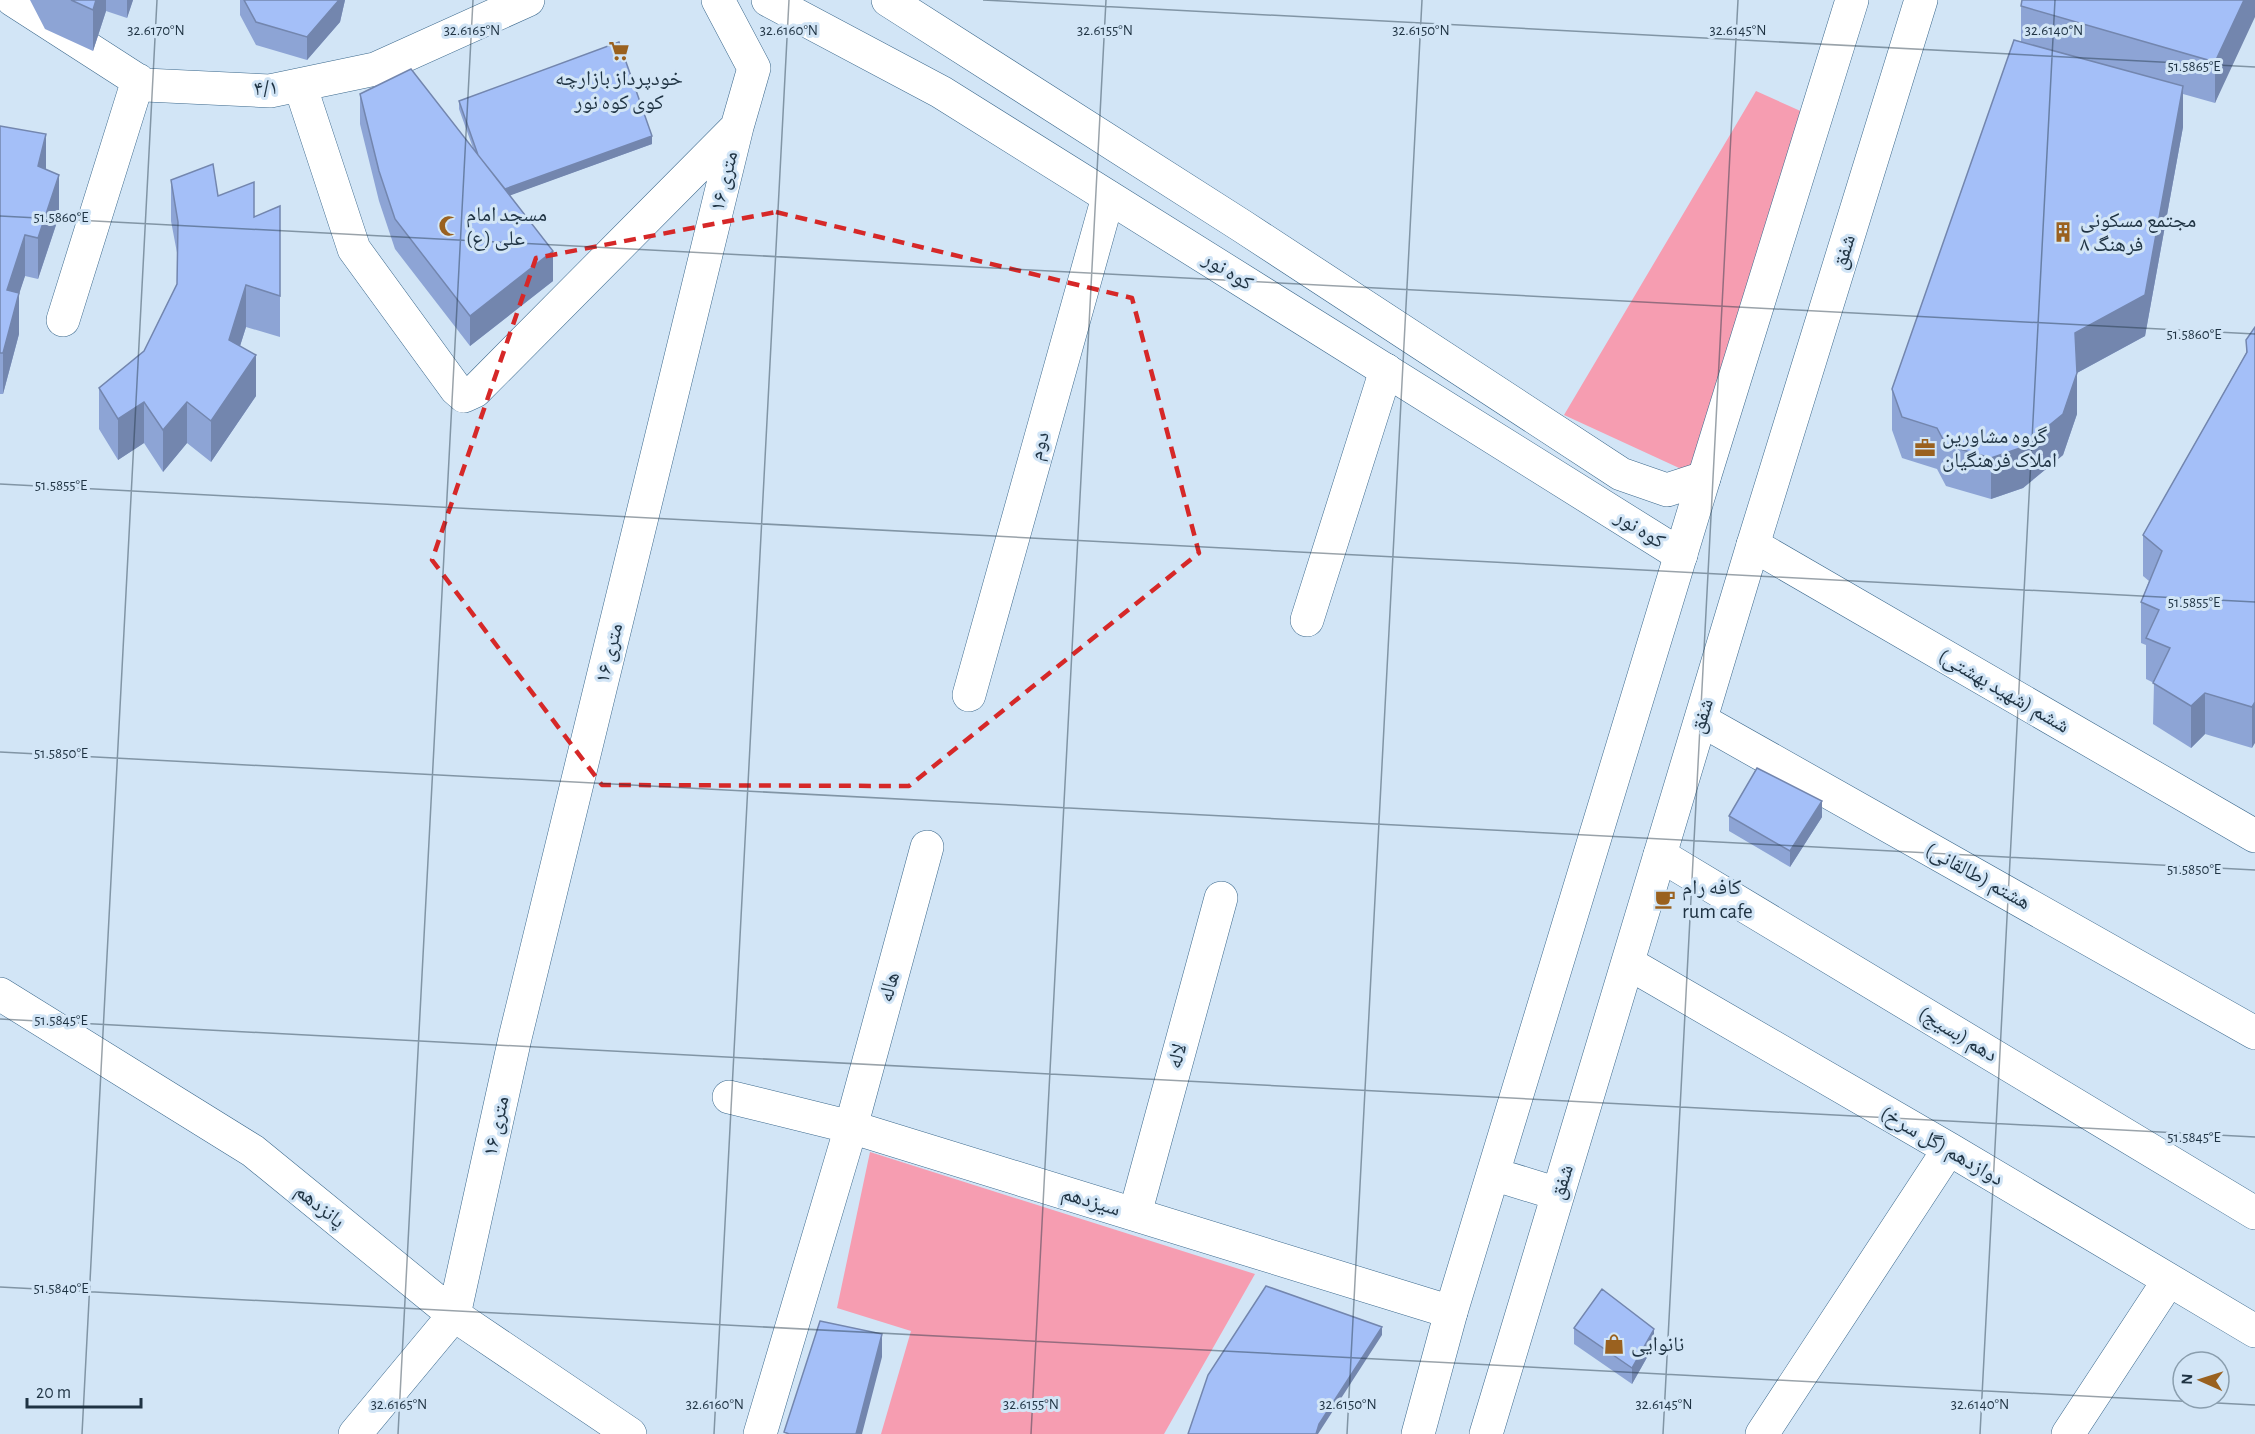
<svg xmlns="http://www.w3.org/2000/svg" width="2255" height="1434" font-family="'Alegreya Sans','Noto Naskh Arabic',sans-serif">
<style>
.green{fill:#f69db1}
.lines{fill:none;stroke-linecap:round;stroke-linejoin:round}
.minor-casing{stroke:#3b688c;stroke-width:34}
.tertiary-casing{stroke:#3b688c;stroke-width:34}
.secondary-casing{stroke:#3b688c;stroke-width:34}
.minor{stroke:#fff;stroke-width:33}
.tertiary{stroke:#fff;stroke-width:33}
.secondary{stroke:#fff;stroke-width:33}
.wall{fill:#8da4d5}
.shaded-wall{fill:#7386ae}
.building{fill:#a4bff8;stroke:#7386ae;stroke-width:1.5}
.marked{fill:none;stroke:#d62828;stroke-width:4.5;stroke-dasharray:12 8;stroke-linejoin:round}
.ticks{fill:none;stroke:#1f3343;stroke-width:1.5;stroke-opacity:0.45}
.labels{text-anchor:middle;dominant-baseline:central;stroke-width:6;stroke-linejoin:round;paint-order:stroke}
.poi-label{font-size:21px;fill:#1f3343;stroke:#d2e5f6;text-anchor:start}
.street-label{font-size:21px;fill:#1f3343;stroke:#d2e5f6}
.ticks-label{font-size:15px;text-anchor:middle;fill:#1f3343;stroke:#d2e5f6;stroke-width:6;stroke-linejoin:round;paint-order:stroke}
</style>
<rect width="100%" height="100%" fill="#d2e5f6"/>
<!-- green -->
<path class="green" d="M1756,91L1805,113L1690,473L1564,415Z
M870,1152L1255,1274L1164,1434H881L911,1331L837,1308Z"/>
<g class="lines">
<!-- minor casing -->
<g class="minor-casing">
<path id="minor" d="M13,0L145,85L270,91L375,69L528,0
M300,85L354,249L456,389L464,396L475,391L736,128
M63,320L138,80
M1753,545L2255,836
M1307,620L1386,370
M969,695L1108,197
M1701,720L2255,1033
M1660,855L2255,1213
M1628,963L1949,1149L2255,1331
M0,994L253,1151L454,1315L630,1434
M729,1097L851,1127L1451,1312
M1135,1214L1221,898
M355,1434L454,1315L515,1038L737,127L754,68L718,0
M760,1434L851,1127L927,847
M1762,1434L1949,1149
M2068,1434L2169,1280"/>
</g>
<!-- tertiary casing -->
<g class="tertiary-casing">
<path id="tertiary" d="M768,0L941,92L1681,555
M888,0L1242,226L1621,474L1667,490L1704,478"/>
</g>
<!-- secondary casing -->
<g class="secondary-casing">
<path id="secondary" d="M1493,1174L1558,1194
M1418,1434L1451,1312L1704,478L1852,0
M1486,1434L1753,545L1921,0"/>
</g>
<!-- minor -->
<use href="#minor" class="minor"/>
<!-- tertiary -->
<use href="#tertiary" class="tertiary"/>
<!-- secondary -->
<use href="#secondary" class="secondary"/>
</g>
<!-- wall -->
<path class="wall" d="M30,0H133L127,18L106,11L93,51L45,29Z
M240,0H345L340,22L307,60L256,45L240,15Z
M2255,0L2215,103L2183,94V127L2145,336L2077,373V414L2063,455L2023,488L1991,499L1946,486L1937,469L1902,458L1892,430V389L2021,41V6Z
M360,94L473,148L459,109V101L652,144L510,195L553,281L470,346L395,249L379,201L360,124Z
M0,126L46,170L59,216L38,279L25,276L19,293V334L3,394H0Z
M171,180L218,196L254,217L280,206V337L246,327L240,346L256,396L211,462L187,443L163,472L144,443L118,460L99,429V388L144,351L177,284L178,258L171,221Z
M2255,327L2252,748L2205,734L2191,748L2153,724L2154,683L2146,679V645L2141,643V602L2149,581L2143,576V535L2246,353V340Z
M1729,816L1822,817L1790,867L1729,831Z
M1574,1328L1654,1345L1632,1384L1574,1344Z"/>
<!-- shaded-wall -->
<path class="shaded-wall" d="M96,0H106V11L93,51V10Z
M127,0H133L127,18Z
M339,0H345L340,22L307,60V37Z
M2244,0H2255V17L2215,103V62Z
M2183,86V127L2145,336L2075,374V333Z
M46,134V175L38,166Z
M652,136V144L492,202V194Z
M59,175V216L38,279V238Z
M25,235V276L7,331V290Z
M553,251V281L470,346V316Z
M246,285V327L229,381V340Z
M19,293V334L3,394V353Z
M256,355V396L211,462V421Z
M2077,373V414L2063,455L2023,488L1991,499V458Z
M144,402V443L118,460V419Z
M187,402V443L163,472V430Z
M2205,693V734L2191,748V706Z
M2255,702V743L2252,748V707Z
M1822,801V817L1790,867V851Z
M1382,1327V1335L1318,1434H1316L1319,1424Z
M1654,1329V1345L1632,1384V1368Z
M882,1334V1357L862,1434H856Z"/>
<!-- building -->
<path class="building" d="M71,0H96L93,10Z
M244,0H339L307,37L256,22Z
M2022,0H2244L2215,62L2021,6Z
M2014,40L2183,86L2145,295L2075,333L2077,373L2063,414L2023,447L1991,458L1946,445L1937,428L1902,417L1892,389Z
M619,42L652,136L505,189L478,155L459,101Z
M411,69L553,251L470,316L395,219L379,171L360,94Z
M0,126L46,134L38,166L59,175L38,238L25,235L7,290L19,293L3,353H0Z
M213,164L218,196L254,182V217L280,206V296L246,285L229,340L256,355L211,421L187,402L163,430L144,402L118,419L99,388L144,351L177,284L178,222L171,180Z
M2255,327V702L2252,707L2205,693L2191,706L2153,683L2170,648L2146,638L2159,610L2141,602L2162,551L2143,535L2247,352L2246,340Z
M1757,768L1822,801L1790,851L1729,816Z
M1266,1286L1382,1327L1319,1424L1316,1434H1188L1208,1375Z
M1602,1289L1654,1329L1632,1368L1574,1328Z
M820,1321L882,1334L856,1434H789L784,1432Z"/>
<!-- marked area -->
<path class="marked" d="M776,212L1132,298L1199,553L909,786L602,785L432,560L536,258Z"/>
<!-- ticks -->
<path class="ticks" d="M983,0L2255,67M0,216L2255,334M0,484L2255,602M0,752L2255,870M0,1019L2255,1137M0,1287L2255,1405M82,1434L157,0M398,1434L473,0M714,1434L789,0M1031,1434L1106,0M1347,1434L1422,0M1663,1434L1738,0M1980,1434L2055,0"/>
<!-- icons -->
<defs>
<g id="supermarket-bare" transform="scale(1.62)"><path d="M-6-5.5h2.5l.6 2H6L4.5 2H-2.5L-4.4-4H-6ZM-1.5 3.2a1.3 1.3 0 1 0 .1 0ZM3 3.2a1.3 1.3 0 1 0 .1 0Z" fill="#9a611f" stroke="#d2e5f6" stroke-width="2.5" paint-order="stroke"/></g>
<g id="mosque-bare" transform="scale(1.62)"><path d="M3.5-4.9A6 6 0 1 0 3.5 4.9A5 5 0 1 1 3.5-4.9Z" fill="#9a611f" stroke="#d2e5f6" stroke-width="2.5" paint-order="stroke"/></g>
<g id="building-bare" transform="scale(1.62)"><path d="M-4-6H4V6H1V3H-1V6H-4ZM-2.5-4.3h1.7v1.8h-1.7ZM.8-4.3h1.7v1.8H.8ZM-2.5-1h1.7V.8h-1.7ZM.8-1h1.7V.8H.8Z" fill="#9a611f" stroke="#d2e5f6" stroke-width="2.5" paint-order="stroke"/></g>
<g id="office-bare" transform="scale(1.62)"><path d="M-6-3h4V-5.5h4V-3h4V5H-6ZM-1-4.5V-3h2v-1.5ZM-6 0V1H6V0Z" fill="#9a611f" stroke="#d2e5f6" stroke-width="2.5" paint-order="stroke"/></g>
<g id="cafe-bare" transform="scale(1.62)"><path d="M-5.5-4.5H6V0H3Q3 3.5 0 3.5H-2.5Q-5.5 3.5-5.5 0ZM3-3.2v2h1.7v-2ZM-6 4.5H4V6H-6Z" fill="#9a611f" stroke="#d2e5f6" stroke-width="2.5" paint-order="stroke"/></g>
<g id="shop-bare" transform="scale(1.62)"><path d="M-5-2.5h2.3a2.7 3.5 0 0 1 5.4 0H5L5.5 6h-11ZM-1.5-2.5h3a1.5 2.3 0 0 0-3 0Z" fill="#9a611f" stroke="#d2e5f6" stroke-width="2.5" paint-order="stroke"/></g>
</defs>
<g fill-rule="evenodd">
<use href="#supermarket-bare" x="619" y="51"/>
<use href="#mosque-bare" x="449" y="226"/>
<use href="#building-bare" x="2063" y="232"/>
<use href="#office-bare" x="1925" y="448"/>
<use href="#cafe-bare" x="1665" y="899"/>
<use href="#shop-bare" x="1614" y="1344"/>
</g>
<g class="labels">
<!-- poi labels -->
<g class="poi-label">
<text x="619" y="78" text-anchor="middle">خودپرداز بازارچه<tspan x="619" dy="24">کوی کوه نور</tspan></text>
<text x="466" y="214">مسجد امام<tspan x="466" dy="24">علی (ع)</tspan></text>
<text x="2080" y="220">مجتمع مسکونی<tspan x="2080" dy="24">فرهنگ ۸</tspan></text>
<text x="1942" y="436">گروه مشاورین<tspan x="1942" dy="24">املاک فرهنگیان</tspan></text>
<text x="1682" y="887">کافه رام<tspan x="1682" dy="24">rum cafe</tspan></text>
<text x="1631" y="1344">نانوایی</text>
</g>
<!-- street labels -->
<g class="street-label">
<text transform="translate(266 88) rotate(-3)">۴/۱</text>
<text transform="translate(724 181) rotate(-76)">۱۶ متری</text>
<text transform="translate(1844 252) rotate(-73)">شفق</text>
<text transform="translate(1228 271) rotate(32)">کوه نور</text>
<text transform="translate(1039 446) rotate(-74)">دوم</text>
<text transform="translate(1640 529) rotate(32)">کوه نور</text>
<text transform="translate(609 653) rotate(-76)">۱۶ متری</text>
<text transform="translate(2004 691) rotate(30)">ششم (شهید بهشتی)</text>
<text transform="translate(1702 716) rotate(-73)">شفق</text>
<text transform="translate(1978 876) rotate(29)">هشتم (طالقانی)</text>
<text transform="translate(889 987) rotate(-75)">هاله</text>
<text transform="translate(1958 1034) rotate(31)">دهم (بسیج)</text>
<text transform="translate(1177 1056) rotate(-75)">لاله</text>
<text transform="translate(496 1126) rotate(-78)">۱۶ متری</text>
<text transform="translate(1942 1146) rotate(30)">دوازدهم (گل سرخ)</text>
<text transform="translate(1562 1182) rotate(-73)">شفق</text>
<text transform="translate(1091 1201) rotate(17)">سیزدهم</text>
<text transform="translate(320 1206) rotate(39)">پانزدهم</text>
</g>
</g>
<g class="ticks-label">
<text x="156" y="35">32.6170°N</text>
<text x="472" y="35">32.6165°N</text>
<text x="789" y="35">32.6160°N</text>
<text x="1105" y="35">32.6155°N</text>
<text x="1421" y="35">32.6150°N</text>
<text x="1738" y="35">32.6145°N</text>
<text x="2054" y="35">32.6140°N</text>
<text x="2194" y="71">51.5865°E</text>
<text x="61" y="222">51.5860°E</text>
<text x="2194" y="339">51.5860°E</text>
<text x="61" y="490">51.5855°E</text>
<text x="2194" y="607">51.5855°E</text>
<text x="61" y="758">51.5850°E</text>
<text x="2194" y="874">51.5850°E</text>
<text x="61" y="1025">51.5845°E</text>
<text x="2194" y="1142">51.5845°E</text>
<text x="61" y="1293">51.5840°E</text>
<text x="399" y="1409">32.6165°N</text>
<text x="715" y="1409">32.6160°N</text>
<text x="1031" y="1409">32.6155°N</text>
<text x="1348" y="1409">32.6150°N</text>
<text x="1664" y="1409">32.6145°N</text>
<text x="1980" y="1409">32.6140°N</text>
</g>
<!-- north arrow -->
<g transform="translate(2201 1380) rotate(273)"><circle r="28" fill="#d2e5f6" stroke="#8a9eae" stroke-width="1.5"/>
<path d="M0-4.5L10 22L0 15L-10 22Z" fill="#9a611f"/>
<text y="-9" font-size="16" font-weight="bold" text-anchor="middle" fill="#1f3343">N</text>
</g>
<!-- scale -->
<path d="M27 1398v9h114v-9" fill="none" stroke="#1f3343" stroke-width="3"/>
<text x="36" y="1398" font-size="18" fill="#1f3343" stroke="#d2e5f6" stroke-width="4.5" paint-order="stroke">20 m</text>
</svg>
